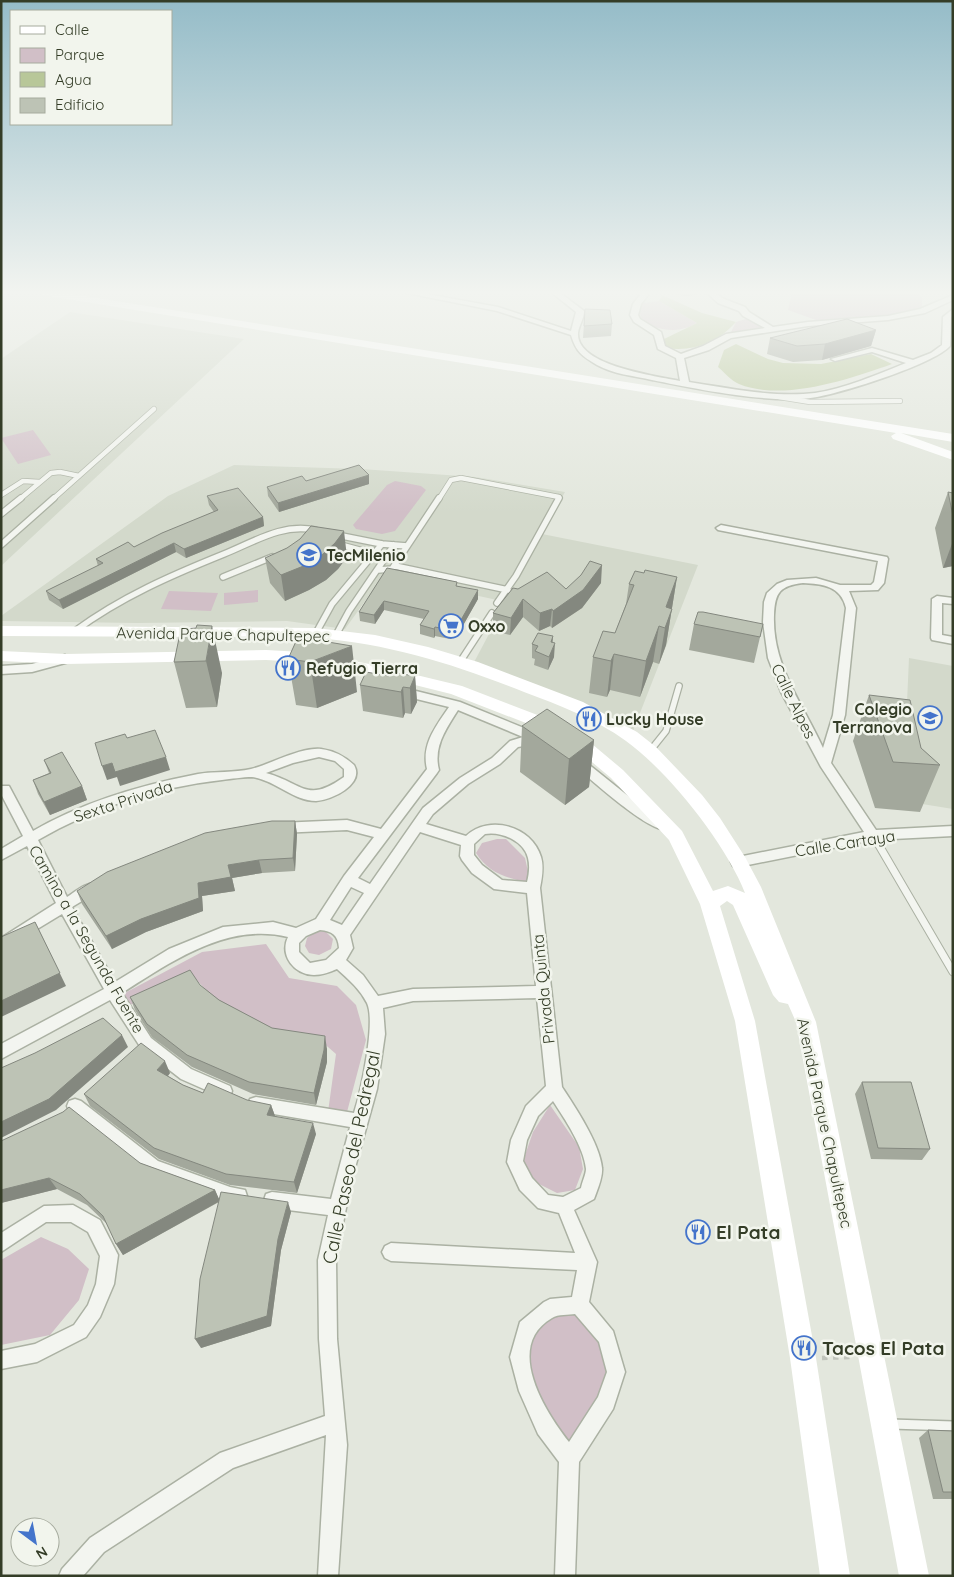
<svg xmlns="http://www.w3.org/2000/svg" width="954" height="1577" font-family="Quicksand,sans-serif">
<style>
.built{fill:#d3d9cb}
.green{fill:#d1bfc7}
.water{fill:#b8c799}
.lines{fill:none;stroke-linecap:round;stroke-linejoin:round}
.lane-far3-casing{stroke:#abb1a3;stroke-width:6}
.lane-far2-casing{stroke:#abb1a3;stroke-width:8}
.lane-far1-casing{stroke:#abb1a3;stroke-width:9}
.lane-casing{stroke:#abb1a3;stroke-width:12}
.street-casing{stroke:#abb1a3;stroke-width:3}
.path{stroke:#c1c5bc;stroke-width:4.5;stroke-dasharray:5.5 5.5;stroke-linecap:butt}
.lane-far3{stroke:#f3f5f0;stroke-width:4.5}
.lane-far2{stroke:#f3f5f0;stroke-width:5.5}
.lane-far1{stroke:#f3f5f0;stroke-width:7}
.lane{stroke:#f3f5f0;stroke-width:9}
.street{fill:#f3f5f0;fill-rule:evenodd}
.secondary{fill:#fff;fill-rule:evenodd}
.wall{fill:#a3a89c}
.shaded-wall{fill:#84887f}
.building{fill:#bdc3b5;stroke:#84887f}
.labels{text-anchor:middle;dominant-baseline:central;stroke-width:5;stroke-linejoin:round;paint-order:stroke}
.poi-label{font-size:16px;font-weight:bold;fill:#343d27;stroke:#f2f5ed;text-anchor:start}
.street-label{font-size:16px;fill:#343d27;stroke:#f2f5ed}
.near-street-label{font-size:19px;fill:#343d27;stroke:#f2f5ed}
.near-poi-label{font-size:19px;font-weight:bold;fill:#343d27;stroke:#f2f5ed;text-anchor:start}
</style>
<rect width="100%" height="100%" fill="#e3e7dd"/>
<!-- built -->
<path class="built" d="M70,312L244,339L1,566V359Z
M234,465L361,469L475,477L565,492L542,534L698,565L631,736L472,666L506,602L384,575L345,629L287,621L137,623L1,621V616L168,496Z
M909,658L953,666V809L916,803L904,770Z"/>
<!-- green -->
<path class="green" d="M792,292H912L922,297V311L827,324L788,310Z
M659,301L697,323C677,334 665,330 643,324L637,304Z
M752,317L770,328L729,336L736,322Z
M33,430L51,455L18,464L1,438Z
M395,481L421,486L426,490L395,531L382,534L356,529L353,525L387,485Z
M258,590V602L224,605V593Z
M169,591L218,593L211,611L161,609Z
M497,839H506L525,858L529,876L525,882C504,877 488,872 476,853L482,843Z
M325,931L333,939L331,949L319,955L309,953L305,946L307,938L315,932Z
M266,944L289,978L337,986L356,1005L366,1040L347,1112H328L336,1054L320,1040L288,1036L216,1001L194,977L128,1006L123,994L202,952Z
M550,1105L579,1147L583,1169L575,1190L557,1193L533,1181L522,1164L533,1132Z
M41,1237L68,1249L89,1269L79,1300L50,1335L1,1345V1260Z
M554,1313H578L602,1335L611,1367L603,1395L568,1453L548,1426L521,1357L530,1329Z"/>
<!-- water -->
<path class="water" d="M662,295L702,313L736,322C717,343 694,352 665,348L662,340L697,323L659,301Z
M736,344L768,359L783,363L821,364L871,354L892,364C850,379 783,402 739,384C731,381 724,372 718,367L724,350Z"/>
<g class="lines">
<!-- lane-far3 casing -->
<g class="lane-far3-casing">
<path id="lane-far3" d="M779,397L810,402L900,401
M1,495L23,481L40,482
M20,499L51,473L60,472L79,476
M53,499L154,409
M439,499L451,480L461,478L559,497L558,499"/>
</g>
<!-- lane-far2 casing -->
<g class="lane-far2-casing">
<path id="lane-far2" d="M1,514L21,498
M337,535L382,544L407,546
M337,544L374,554
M1,545L54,498
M395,566L508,590
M378,570L392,569L439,498
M223,577L272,557
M497,603L516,576L559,498
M75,631C121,597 172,575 224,554C254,542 282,523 315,530
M316,633L332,604L382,544
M336,635L349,611L394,545
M460,662L492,613
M650,751L666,731L679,686"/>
</g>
<!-- lane-far1 casing -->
<g class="lane-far1-casing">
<path id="lane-far1" d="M873,835L953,972"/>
</g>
<!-- lane casing -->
<g class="lane-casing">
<path id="lane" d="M891,1424L953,1426"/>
</g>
<!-- street casing -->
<g class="street-casing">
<path id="street" d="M402,292H416L498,307L571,331L576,312L551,292H559L584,311C584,319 579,325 578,333C576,366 657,376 680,381L676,358L658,349L654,335L634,322L630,315L633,304L640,295L638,292H645L648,295L641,304L638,315L640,319L661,332L665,346L681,354L703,346L726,334L765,328L743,316L739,311L718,303L706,292H713L724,299L745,307L749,312L773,327L808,322L888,316L920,309L953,295V300L925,313L888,320L808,326L731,338L709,350L684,358L689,382C729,388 774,398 815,393C843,389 879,374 906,363L872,352L835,361L831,359L872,348L913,360L931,353L942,345L943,317L953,309V315L951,317L950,346C932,365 844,392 817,397C773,405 696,389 652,380C634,376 613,374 597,365C582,356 576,352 571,335L497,311Z
M677,292H696C692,295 681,295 677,292Z
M721,525L887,557L888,559L884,583L878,590L849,591L856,608L845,715L831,763L876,830L953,826V836L873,840L738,867L733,866L731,862L733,858L738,857L864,832L821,767L781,692L768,658L763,622L764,602L767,593L777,584L787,580L816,578L840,585H871L874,582L878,561L718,530L716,528ZM803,583C823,584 841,586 846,608L833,715L823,748C803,704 772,666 774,615C775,592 780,586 803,583Z
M937,596L953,598V604L942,603V635L953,637V644L932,640L931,638L932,599Z
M65,655L71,659L69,662L32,672L1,674V666L32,664Z
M400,687L460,702L541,735L543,738L541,743L518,747L500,764L468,784L433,814L426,824L466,836C489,814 532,826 541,857C544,867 542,878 540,888L562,1087C575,1107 600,1144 602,1168C603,1177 597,1191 594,1199L574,1210L597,1262L589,1302L613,1331L625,1372L613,1409L579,1462L575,1576H555L559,1462L538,1434L519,1391L510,1357L520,1322L544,1302L550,1299L572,1297L577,1270L391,1261L385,1258L382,1252L385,1246L391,1243L575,1253L559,1213L538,1208L520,1190L507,1162L511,1140L526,1106L546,1086L537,998L413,1001L383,1008L385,1034L377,1089L351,1182L336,1260L337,1339L347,1445L338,1576H318L326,1435L233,1468L104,1552L83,1576H59L62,1569L90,1538L220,1453L325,1416L319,1339L318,1260L328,1215L272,1208L266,1206L264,1200L266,1194L272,1192L331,1199L350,1127L256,1111L250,1109L248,1104L250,1099L256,1097L354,1113C361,1091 376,1022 367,1003C360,989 348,979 337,969C330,972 322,975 314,975C295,975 279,956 288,937C227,922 171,962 122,993L151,1038L191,1069L230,1086L232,1091L230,1096L224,1098L181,1079L141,1048L110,1000L1,1059V1044L104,989L62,914L1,951V938L56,903L27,846L1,860V849L23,836L1,794V786H9L33,831C83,802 141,785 198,774C215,771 234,773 251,769C271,764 301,747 321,749C335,751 344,756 354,765C365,784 332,800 316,801C293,801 275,780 252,777C243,777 231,779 222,780C158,787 93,808 38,840L67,897C75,892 87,881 97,884L99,888L97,892L72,907L115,982L169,949L223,927L273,922L296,928L316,919L344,876L374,837L347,830L279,833L274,831L273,828L274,825L279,823L347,820L381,829L427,769C421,745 436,726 449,707L396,694L394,691L396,688ZM458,710L523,737L510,741L492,758L460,778L423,808L370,884L358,878L437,773L439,770C433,747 446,729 458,710ZM319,757L335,761L344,769V777C306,804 303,783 266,773L293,763ZM420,832L461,845L460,856L462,860L472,873L494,889L527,893L536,986L413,989L378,996L363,975L346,960L353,948L350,935ZM485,834C501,831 524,841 528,858C530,866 529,874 527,882L502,880L482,865L474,855V844ZM351,887L364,893L342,925L330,920ZM320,930C332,931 338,935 339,948L326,960L310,963L299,952V943L306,936ZM553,1101C564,1118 584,1147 586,1169C586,1174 582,1182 581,1188L563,1197L548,1195L532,1178L523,1161L527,1140L538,1116ZM575,1314L599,1342L607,1372L598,1397L569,1442C544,1410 504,1346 552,1318C558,1314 569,1315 575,1314Z
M578,758L582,759L643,808L666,823L667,826L666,829C651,834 588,777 574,765L572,762Z
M75,1099L81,1101L158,1161L230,1187L245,1190L247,1196L245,1202L239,1204L230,1203L147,1173L69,1111L67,1106L69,1101Z
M73,1205L100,1220L118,1255L114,1284L100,1317L86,1337L37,1362L1,1369V1351L35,1344L74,1325L88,1305L96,1284L100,1256L88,1232L71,1222H46L1,1252V1233L44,1206Z"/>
</g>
<!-- path -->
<path class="path" d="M822,1358L851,1357"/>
<!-- lane-far3 -->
<use href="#lane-far3" class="lane-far3"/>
<!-- lane-far2 -->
<use href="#lane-far2" class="lane-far2"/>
<!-- lane-far1 -->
<use href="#lane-far1" class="lane-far1"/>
<!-- lane -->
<use href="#lane" class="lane"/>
<!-- street -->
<use href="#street" class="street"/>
<!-- secondary -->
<path class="secondary" d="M37,292H59L953,434V442L901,433L953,452V460L893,439L891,436L896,433L42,295Z
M1,626L316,628L375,635L428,647L478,662L583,702L637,732L656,747L702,795L720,818L745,857L761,887L816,1022L929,1576H899L796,1022L788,1004L779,1002L773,995L733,905L727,901L720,906L755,1021L816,1358L850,1576H820L790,1358L735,1021L700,904L669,840L611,778L580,752L549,732L451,694L375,675L302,662L266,660L66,664L1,661V651L66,654L266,650L302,652L375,665L462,686L561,724L592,744L623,770L682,831L713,891L728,886L745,893C726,844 669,772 626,741C596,719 559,705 524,692C456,665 391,644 317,638C283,635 247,637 212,637C142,637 71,636 1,636Z"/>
</g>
<!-- wall -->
<path class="wall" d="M421,292H438L433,293Z
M585,309L612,324L611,336L583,338Z
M876,330L871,346L822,360L793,362L767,354L770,338Z
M306,481L369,484L279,512L268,496L267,487Z
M948,492L953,493V566L943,568L935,528Z
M207,496L263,517L264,526L186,558L176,552L63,609L49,600L46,591L98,566L96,559L134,547L214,512L209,505Z
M347,557L338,569L326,580L309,590L285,601L270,583L265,558Z
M387,568L458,586L478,599L457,636L450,639L435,636L434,638L420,634V625L424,619L384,610L375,624L360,621L359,612Z
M644,573L677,577L666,645L659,664L653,662L640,697L610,690L607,697L589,693L593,657L615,633L626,604L629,584Z
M601,583L582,608L552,628L550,626L539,631L523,617L510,635L493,631V613L518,589H566Z
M694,624H763L754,663L689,650Z
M181,629L222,673L217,707L186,708L174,662Z
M553,636L552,642L554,657L548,670L534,665L535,659L532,658V644Z
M298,637L357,692L317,708L296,705L288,659Z
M389,676H415L417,702L411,714L405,713L403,718L363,711L360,685Z
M869,695L921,748L940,765L920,812L875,808L853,741Z
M522,726L594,740L589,787L565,805L520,772Z
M44,760L82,786L87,800L50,815L38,794L33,780L49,773Z
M295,821L297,834L295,871L262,873L232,878L235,891L202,896L203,911L146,932L112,949L82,904L77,891Z
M200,985L219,1000L272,1028L327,1049V1062L316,1105L253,1094L192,1067L152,1037L135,1010L130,997Z
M170,1073L168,1076L183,1085L203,1093L271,1105L275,1116L316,1134L297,1193L230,1185L159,1159L90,1106L84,1094Z
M862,1082L930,1149L922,1160L871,1159L855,1094Z
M1,1141L140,1163L215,1190L219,1200L291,1212L281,1250L271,1326L201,1348L219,1202L123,1255L116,1244L107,1224L87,1205L57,1189L1,1203Z
M928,1430L953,1431V1499H933L919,1438Z"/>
<!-- shaded-wall -->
<path class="shaded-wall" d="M876,330L871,346L822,360L825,344Z
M369,475V484L279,512L278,503Z
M263,517L264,526L186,558L184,549Z
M344,531L347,557L338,569L326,580L309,590L285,601L281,575Z
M953,541V566L943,568Z
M174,543L176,552L63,609L59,600Z
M602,565L601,583L582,608L552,628L553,611Z
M677,577L666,645L659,664L665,628L666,607Z
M478,590V599L457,636L450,639V630Z
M523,599V617L510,635L511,618Z
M384,601V610L375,624L374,615Z
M552,609L550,626L539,631L540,613Z
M212,626L222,673L217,707L206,661Z
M659,626L653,662L640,697L646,661Z
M435,627V636L434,638V629Z
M553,636L552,650L555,643L554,657L548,670L551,642Z
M352,646L357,692L317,708L310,662Z
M614,654L610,690L607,697L611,661Z
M415,676L417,702L411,714L410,688Z
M403,687L405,713L403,718L401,692Z
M594,740L589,787L565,805L569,759Z
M166,757L170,770L120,786L117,777L107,780L102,766L112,763Z
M82,786L87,800L50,815L44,802Z
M295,821L297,834L295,871L293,858Z
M259,860L262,873L232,878L235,891L202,896L203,911L146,932L112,949L106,936L198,883L228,865Z
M35,922L66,986L1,1017V1001Z
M122,1035L128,1047L56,1110L1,1138V1122Z
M325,1036L327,1049V1062L316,1105L314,1093Z
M165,1061L170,1073L163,1082L157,1070Z
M271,1105L275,1116L267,1115Z
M313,1123L316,1134L297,1193L294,1182Z
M49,1178L57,1189L1,1203V1190Z
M215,1190L220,1201L123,1255L116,1244Z
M288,1202L291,1212L281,1250L271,1326L201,1348L195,1339L278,1239Z"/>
<!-- building -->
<path class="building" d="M585,309L610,310L612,324L584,326Z
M847,319L876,330L825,344L797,346L770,338Z
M359,465L369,475L278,503L267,487L302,476L306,481Z
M238,488L263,517L184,549L174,543L59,600L46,591L103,563L96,559L128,542L134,547L162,533L218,510L207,496Z
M948,492L953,493V516Z
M311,526L344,531L335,543L323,554L306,565L281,575L265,558L287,548L300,539Z
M590,561L602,565L583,590L553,611L552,609L540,613L523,599L511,618L493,613L513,588L518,589L547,572L566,589L581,575Z
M387,568L457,582L456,586L478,590L457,627L450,630L435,627L434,629L420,625L429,611L384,601L374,615L359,612Z
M645,570L677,577L666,607L672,609L665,628L659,626L646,661L614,654L611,661L593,657L603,631L615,633L634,585L629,584L635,571L644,573Z
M698,612H703L763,624L760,637L694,624Z
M197,625L212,626L206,661L174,662L181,629L196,628Z
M538,633L553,636L551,642L555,643L549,657L535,651L538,646L532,644Z
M298,637L352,646L310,662L288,659Z
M366,672L389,676L391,672L415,676L410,688L403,687L401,692L360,685Z
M869,695L910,700L921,748L940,765L893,762Z
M547,709L594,740L569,759L522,726Z
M155,730L166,757L115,772L112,763L102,766L95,743L125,734L127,738Z
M62,752L82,786L44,802L33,780L51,773L44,760Z
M272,821H295L293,858L259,860L228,865L231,877L198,883L199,898L141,919L106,936L77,891L107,872L205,833Z
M35,922L60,973L1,1001V937Z
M190,970L200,985L219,1000L272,1028L325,1036L324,1050L314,1093L249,1082L187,1055L147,1024L130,997Z
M103,1018L122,1035L49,1099L1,1122V1068L35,1053Z
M141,1043L165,1061L157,1070L183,1085L203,1093L208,1083L247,1100L271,1105L267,1115L313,1123L294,1182L226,1174L154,1148L84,1094Z
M862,1082H911L930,1149L878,1148Z
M69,1107L140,1163L215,1190L116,1244L103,1216L80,1194L49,1178L1,1190V1141L63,1112Z
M221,1192L288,1202L278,1239L267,1316L195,1339L200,1279Z
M928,1430L953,1431V1492H943Z"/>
<!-- sky -->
<linearGradient id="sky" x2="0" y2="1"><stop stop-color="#95bcc8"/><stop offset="0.57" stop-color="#f2f4f0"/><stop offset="1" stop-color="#f2f4f0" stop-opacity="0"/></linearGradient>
<rect width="954" height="513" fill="url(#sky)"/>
<!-- icons -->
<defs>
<g id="university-ring" transform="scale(1.25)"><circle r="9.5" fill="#f2f5ed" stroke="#4474cb" stroke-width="1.5"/><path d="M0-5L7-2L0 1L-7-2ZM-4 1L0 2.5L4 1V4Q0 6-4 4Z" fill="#4474cb"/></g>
<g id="supermarket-ring" transform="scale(1.25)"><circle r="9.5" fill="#f2f5ed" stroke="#4474cb" stroke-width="1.5"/><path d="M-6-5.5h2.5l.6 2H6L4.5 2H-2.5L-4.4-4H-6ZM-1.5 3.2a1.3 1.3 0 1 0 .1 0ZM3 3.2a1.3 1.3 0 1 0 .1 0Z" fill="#4474cb"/></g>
<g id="restaurant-ring" transform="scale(1.25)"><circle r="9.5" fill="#f2f5ed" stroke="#4474cb" stroke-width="1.5"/><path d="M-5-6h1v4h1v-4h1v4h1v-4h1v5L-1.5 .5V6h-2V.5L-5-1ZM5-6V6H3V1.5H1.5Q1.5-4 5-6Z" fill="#4474cb"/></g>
<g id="school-ring" transform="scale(1.25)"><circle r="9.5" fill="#f2f5ed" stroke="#4474cb" stroke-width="1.5"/><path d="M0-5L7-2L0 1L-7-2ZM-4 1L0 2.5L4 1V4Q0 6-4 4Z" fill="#4474cb"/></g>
</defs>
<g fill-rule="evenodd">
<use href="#university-ring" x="309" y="555"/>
<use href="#supermarket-ring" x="451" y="626"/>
<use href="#restaurant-ring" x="288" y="668"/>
<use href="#school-ring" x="930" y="718"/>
<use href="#restaurant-ring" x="589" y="719"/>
<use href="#restaurant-ring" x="698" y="1232"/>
<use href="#restaurant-ring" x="804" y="1348"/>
</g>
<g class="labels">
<!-- poi labels -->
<g class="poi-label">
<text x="326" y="555">TecMilenio</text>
<text x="468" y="626">Oxxo</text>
<text x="306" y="668">Refugio Tierra</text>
<text x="912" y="709" text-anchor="end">Colegio<tspan x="912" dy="18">Terranova</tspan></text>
<text x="606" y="719">Lucky House</text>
</g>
<!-- street labels -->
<g class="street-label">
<text transform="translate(223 634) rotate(1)">Avenida Parque Chapultepec</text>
<text transform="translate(794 701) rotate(64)">Calle Alpes</text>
<text transform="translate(123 801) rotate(-18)">Sexta Privada</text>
<text transform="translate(845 843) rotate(-9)">Calle Cartaya</text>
<text transform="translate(87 939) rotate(60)">Camino a la Segunda Fuente</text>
<text transform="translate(543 989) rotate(-96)">Privada Quinta</text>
<text transform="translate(825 1123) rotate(78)">Avenida Parque Chapultepec</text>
</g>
<!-- near-street labels -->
<g class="near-street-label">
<text transform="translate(351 1157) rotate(-78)">Calle Paseo del Pedregal</text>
</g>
<!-- near-poi labels -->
<g class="near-poi-label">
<text x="716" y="1232">El Pata</text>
<text x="822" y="1348">Tacos El Pata</text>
</g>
</g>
<!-- border -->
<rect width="954" height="1577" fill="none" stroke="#343d27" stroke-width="5"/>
<!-- legend -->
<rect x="10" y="10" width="162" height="115" fill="#f2f5ed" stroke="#a6ab9e"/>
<rect x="20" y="26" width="25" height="8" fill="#ffffff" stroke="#a6ab9e"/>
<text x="55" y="35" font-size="15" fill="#343d27">Calle</text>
<rect x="20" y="48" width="25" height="15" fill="#d1bfc7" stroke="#a6ab9e"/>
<text x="55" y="60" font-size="15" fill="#343d27">Parque</text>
<rect x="20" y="72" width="25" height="15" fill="#b8c799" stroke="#a6ab9e"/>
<text x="55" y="85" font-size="15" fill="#343d27">Agua</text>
<rect x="20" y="98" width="25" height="15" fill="#bdc3b5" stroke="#a6ab9e"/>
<text x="55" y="110" font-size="15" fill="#343d27">Edificio</text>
<!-- north arrow -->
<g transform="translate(35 1542) rotate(148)"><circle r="24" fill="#f2f5ed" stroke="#a6ab9e"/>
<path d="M0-4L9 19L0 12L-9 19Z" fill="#4474cb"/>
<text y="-8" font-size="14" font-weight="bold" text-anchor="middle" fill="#343d27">N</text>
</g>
</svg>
